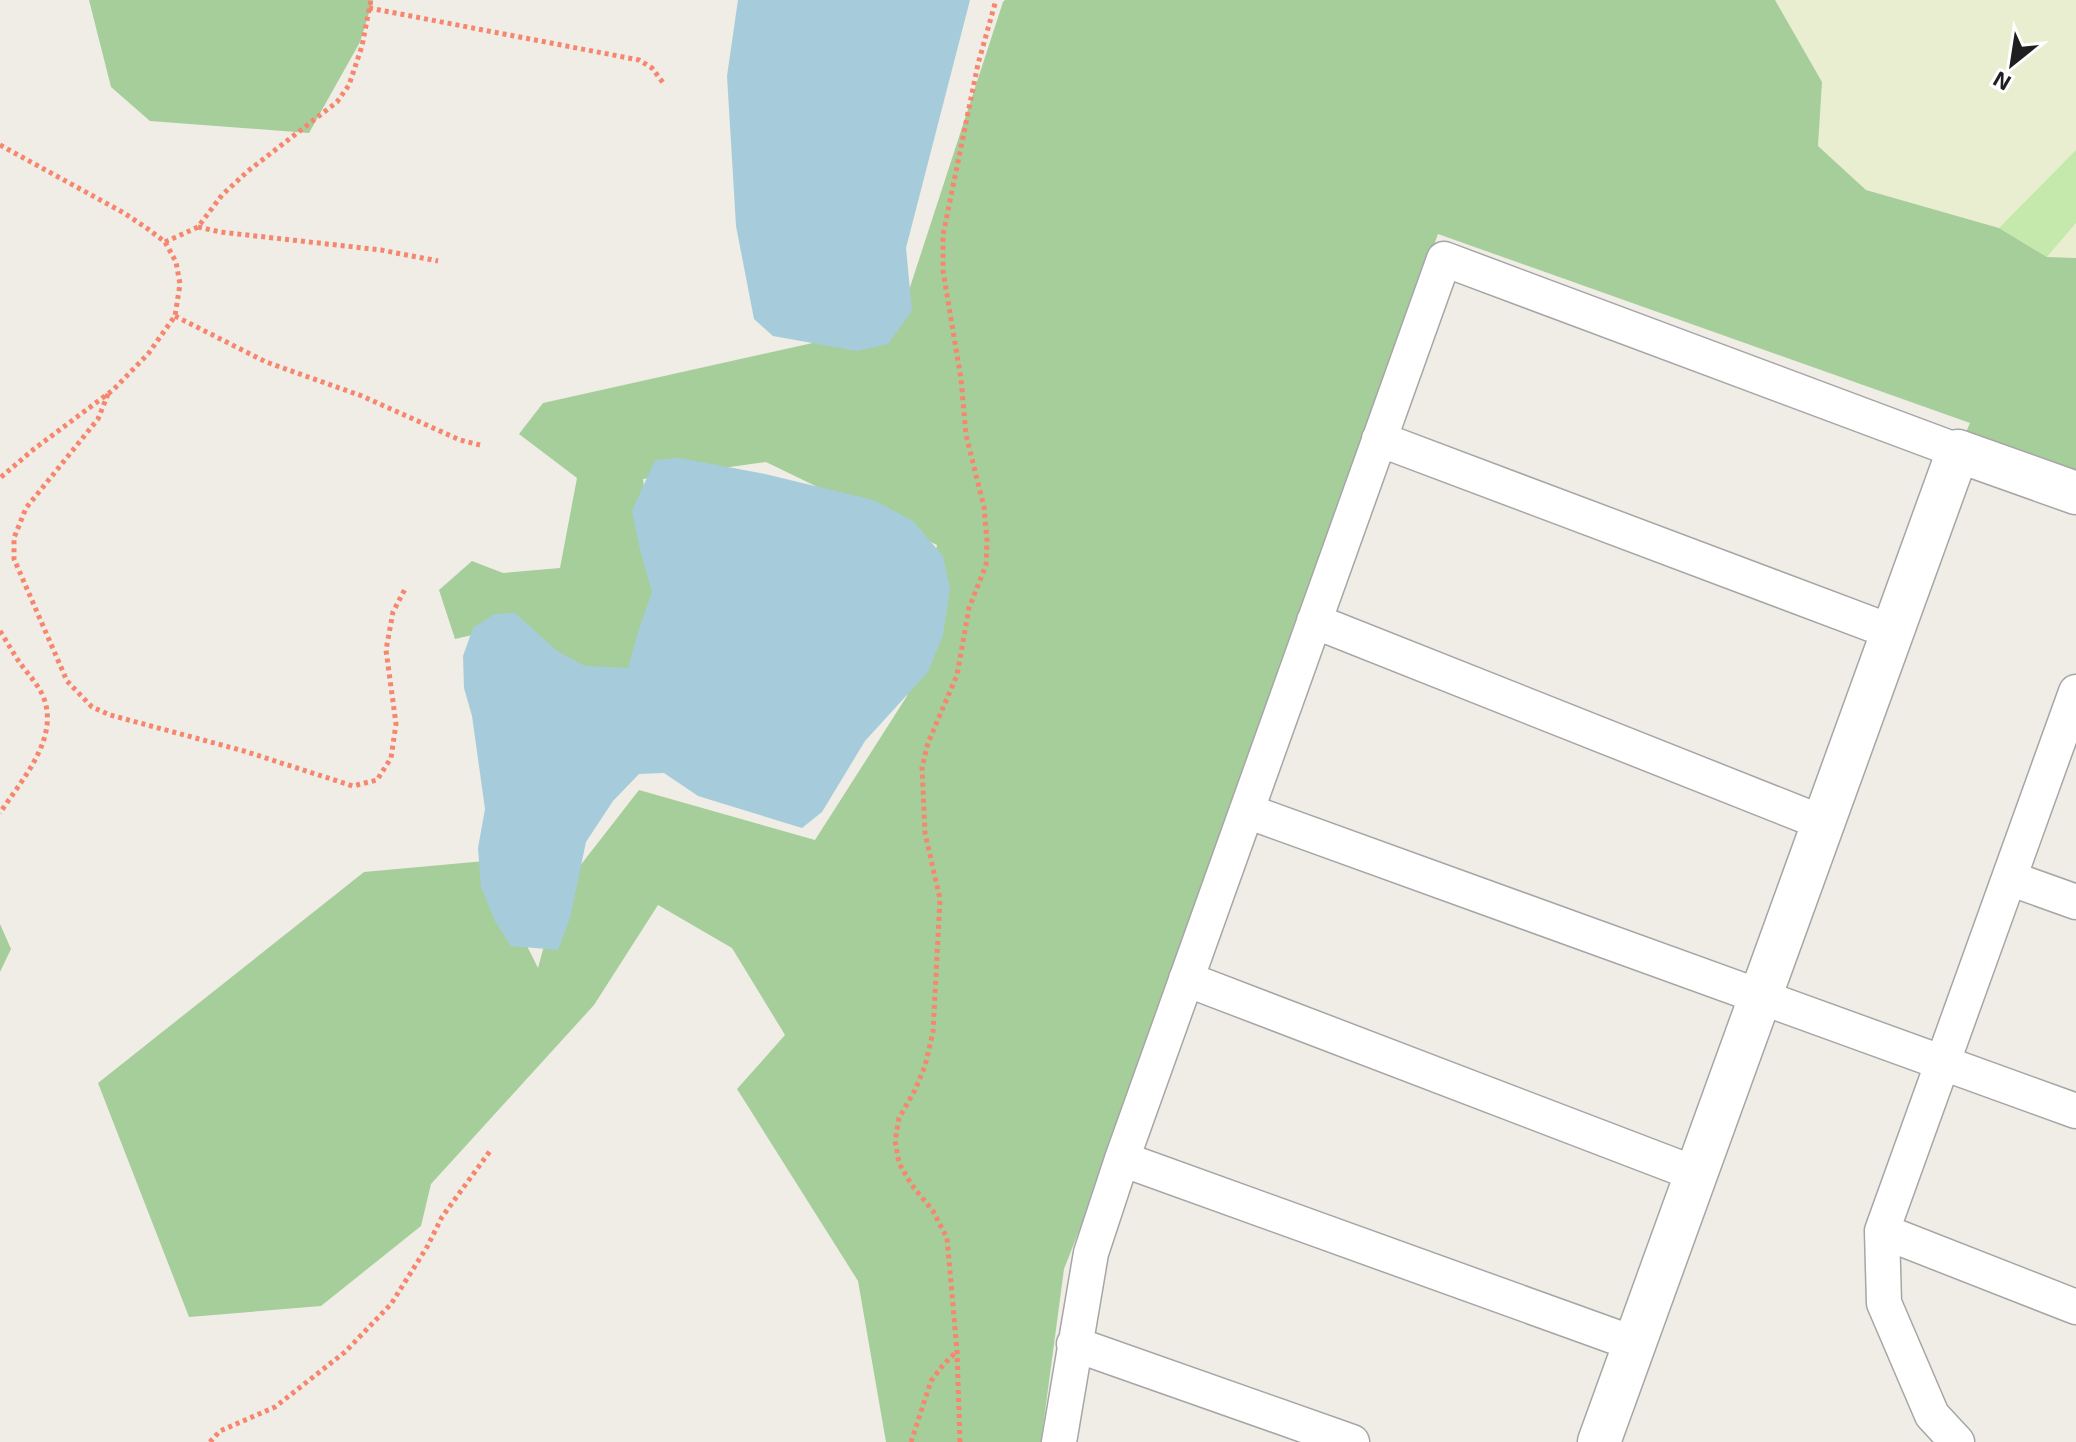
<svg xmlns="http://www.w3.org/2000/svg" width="2076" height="1442" font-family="'Exo 2',sans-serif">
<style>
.farmland{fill:#eaeed1}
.grass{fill:#c5e9ac}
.forest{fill:#a6ce9a}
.water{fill:#a6ccdc}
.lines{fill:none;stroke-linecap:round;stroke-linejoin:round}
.minor-casing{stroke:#a6a6a6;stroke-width:37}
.tertiary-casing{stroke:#a6a6a6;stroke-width:45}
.path{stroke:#f7866e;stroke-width:5;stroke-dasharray:4 4;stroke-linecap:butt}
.minor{stroke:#fff;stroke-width:34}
.tertiary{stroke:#fff;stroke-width:42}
</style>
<rect width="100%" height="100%" fill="#efede5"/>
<!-- farmland -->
<path class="farmland" d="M1775,0H2076V150L1999,228L1866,190L1818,146L1822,82Z
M2076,223V258L2047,257Z"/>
<!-- grass -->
<path class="grass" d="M2076,150V223L2047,257L1999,228Z"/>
<!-- forest -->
<path class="forest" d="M89,0H373L360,42L309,133L150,121L111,87Z
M1005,0H1775L1822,82L1818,146L1866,190L1999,228L2047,257L2076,258V493L1958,451L1970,423L1438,234L1099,1180L1064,1269L1041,1442H886L858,1281L737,1089L785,1035L732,948L658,905L594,1005L431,1184L421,1226L321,1306L189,1317L98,1083L364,872L485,861L538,968L558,894L639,790L815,840L907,696L937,545L766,462L643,479L658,593L630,677L561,668L506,627L455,639L439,590L472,561L503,573L560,568L577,478L519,434L543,403L898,324L1003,2Z
M0,924L11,949L0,972Z"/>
<!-- water -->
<path class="water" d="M738,0H970L906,248L912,311L888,344L857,351L773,336L754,319L736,226L727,76Z
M679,458L765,474L873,500L913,521L943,556L950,589L943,635L928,672L865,741L822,812L802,828L698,796L664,773L639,774L613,801L586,842L570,918L558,950L511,946L495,921L481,887L478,848L485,809L472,716L464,688L463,656L473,628L494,614L515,613L557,651L585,666L628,668L638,632L652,592L640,550L632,511L655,460Z"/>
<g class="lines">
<!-- minor casing -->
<g class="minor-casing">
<path id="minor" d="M1379,439L1892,632
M1314,621L1823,823
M1247,811L2076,1111
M2009,878L2076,902
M1186,979L1696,1174
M1122,1159L1635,1344
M1882,1231L2076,1307
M1074,1344L1352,1442
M1059,1442L1091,1253L1122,1159L1444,259L1958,451
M1957,1442L1932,1415L1884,1303L1882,1231L2076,692"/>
</g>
<!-- tertiary casing -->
<g class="tertiary-casing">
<path id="tertiary" d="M1599,1442L1958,451L2076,493"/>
</g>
<!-- path -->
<path class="path" d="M369,8L639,60L652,68L664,84
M0,145L124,213L148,229L165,242L176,262L180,284L175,316L148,354L113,390L34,449L0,478
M198,227L220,232L381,250L438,261
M165,242L198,227L222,195L248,171L337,102L349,85L362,46L371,0
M175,316L266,362L362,396L460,440L480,445
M108,394L98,419L26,508L14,538V559L67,681L92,707L110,715L244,751L353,786L377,780L391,758L396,724L386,650L393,612L405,589
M0,631C7,642 13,653 20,663C27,673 37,683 42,694C62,736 22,779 0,813
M210,1442L220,1431L275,1407L345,1352L391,1304L427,1247L442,1217L490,1151
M911,1442L931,1381L943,1365L956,1352
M960,1442L957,1351L947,1238L933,1211L911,1184L899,1163L895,1141L899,1118L915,1090L925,1066L933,1032L940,899L925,833L922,767L928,743L957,675L969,608L986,565L987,541L984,507L966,435L961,379L943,271V235L978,64L996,0"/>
<!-- minor -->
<use href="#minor" class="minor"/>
<!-- tertiary -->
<use href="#tertiary" class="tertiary"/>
</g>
<!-- north arrow -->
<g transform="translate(2012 64) rotate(210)" stroke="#ffffff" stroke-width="6" paint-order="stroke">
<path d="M0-6L14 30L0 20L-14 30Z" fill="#1f1f1f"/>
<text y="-12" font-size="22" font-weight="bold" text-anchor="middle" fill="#1f1f1f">N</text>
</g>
</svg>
